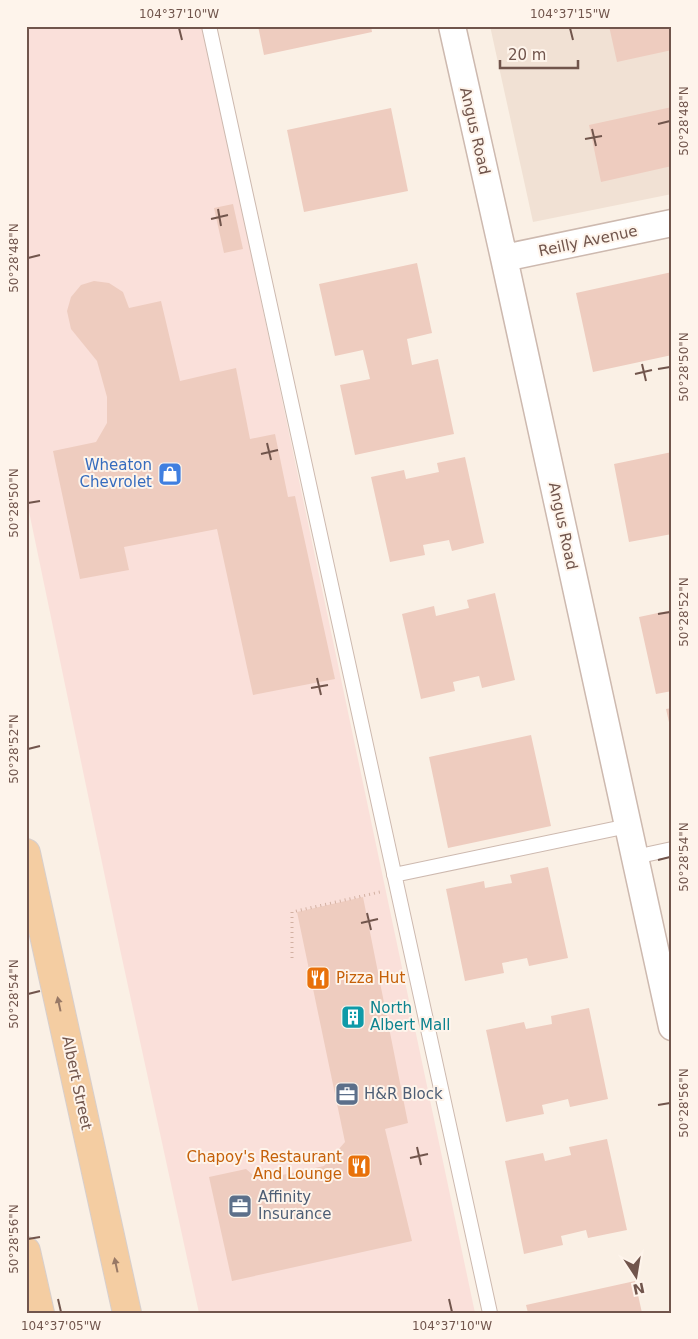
<svg xmlns="http://www.w3.org/2000/svg" width="698" height="1339" font-family="'DejaVu Sans',sans-serif">
<style>
.residential{fill:#f1e1d4}
.commercial{fill:#fae0da}
.building{fill:#eeccbf}
.lines{fill:none;stroke-linecap:round;stroke-linejoin:round}
.service-casing{stroke:#cdb9af;stroke-width:16}
.minor-casing{stroke:#cdb9af;stroke-width:29}
.primary-casing{stroke:#d7cfcd;stroke-width:30}
.path{stroke:#d2b0a2;stroke-width:3;stroke-dasharray:1 4;stroke-linecap:butt}
.service{stroke:#fff;stroke-width:14}
.minor{stroke:#fff;stroke-width:26}
.primary{stroke:#f4cda2;stroke-width:28}
.oneway{fill:#987966}
.ticks{fill:none;stroke:#71554c;stroke-width:2}
.labels{text-anchor:middle;dominant-baseline:central;stroke-width:4;stroke-linejoin:round;paint-order:stroke}
.street-label{font-size:15px;fill:#71554c;stroke:#fef4eb}
.shop-label{font-size:15px;fill:#366cbe;stroke:#fef4eb;text-anchor:end}
.food-label{font-size:15px;fill:#c56008;stroke:#fef4eb;text-anchor:start}
.culture-label{font-size:15px;fill:#0d838f;stroke:#fef4eb;text-anchor:start}
.service-label{font-size:15px;fill:#4e5e75;stroke:#fef4eb;text-anchor:start}
.neatline{fill:none;stroke:#71554c;stroke-width:2}
.ticks-label{font-size:12px;text-anchor:middle;fill:#71554c}
</style>
<rect width="100%" height="100%" fill="#faf0e5"/>
<!-- residential -->
<path class="residential" d="M490,26H672V194L533,222Z"/>
<!-- commercial -->
<path class="commercial" d="M26,26H203L475,1313H199L120,949L26,497Z"/>
<!-- building -->
<path class="building" d="M258,26H371L372,32L264,55Z
M609,26H672V50L617,62Z
M672,107V166L601,182L589,125Z
M391,108L408,191L304,212L287,130Z
M233,204L243,249L224,253L214,208Z
M417,263L432,333L407,339L412,365L438,359L454,434L355,455L340,385L370,379L363,350L335,356L319,284Z
M672,272V355L593,372L576,293Z
M94,281L109,283L123,292L129,308L161,301L180,381L236,368L250,439L275,434L288,497L295,496L335,679L253,695L217,529L124,547L129,570L80,579L53,451L96,442L107,423V397L97,361L71,329L67,311L71,297L81,285Z
M672,452V534L629,542L614,464Z
M465,457L484,543L452,551L449,540L423,545L425,555L390,562L371,477L404,470L406,479L439,472L437,463Z
M495,593L515,680L482,688L479,676L453,682L455,691L421,699L402,614L434,606L436,616L469,608L467,600Z
M672,610V691L656,694L639,617Z
M672,708V731H671L666,709Z
M531,735L551,826L448,848L429,757Z
M548,867L568,958L529,966L527,958L502,963L504,973L465,981L446,889L484,881L485,888L512,883L510,875Z
M363,897L408,1123L385,1129L412,1241L232,1281L209,1177L246,1169L259,1180L324,1166L345,1142L297,912Z
M589,1008L608,1099L570,1107L568,1099L542,1105L544,1114L506,1122L486,1030L524,1022L526,1029L552,1024L551,1016Z
M607,1139L627,1230L588,1238L586,1230L561,1236L563,1245L524,1254L505,1161L543,1153L545,1161L571,1155L569,1147Z
M635,1281L642,1313H528L526,1305Z"/>
<g class="lines">
<!-- service casing -->
<g class="service-casing">
<path id="service" d="M209,26L490,1313
M635,857L672,849
M394,875L628,826"/>
</g>
<!-- minor casing -->
<g class="minor-casing">
<path id="minor" d="M452,26L504,258L672,1027
M504,258L672,223"/>
</g>
<!-- primary casing -->
<g class="primary-casing">
<path id="primary" d="M26,853L127,1313
M26,1251L40,1313"/>
</g>
<!-- path -->
<path class="path" d="M292,958V912L380,892"/>
<!-- service -->
<use href="#service" class="service"/>
<!-- minor -->
<use href="#minor" class="minor"/>
<!-- primary -->
<use href="#primary" class="primary"/>
</g>
<!-- one-way arrows -->
<defs><path id="oneway-solid" d="M-6-.8H1V-3.2L6.5 0L1 3.2V.8H-6Z" transform="scale(1.25)"/></defs>
<g class="oneway">
<use href="#oneway-solid" transform="translate(59 1004) rotate(-102)"/>
<use href="#oneway-solid" transform="translate(116 1265) rotate(-102)"/>
</g>
<!-- ticks -->
<path class="ticks" d="M179,28L182,40M570,28L573,40M658,124L670,121M592,129L596,146M585,139L602,136M218,209L221,226M211,219L228,215M28,258L40,255M642,364L646,381M658,369L670,367M635,374L652,370M267,443L271,460M261,454L278,450M28,503L40,501M658,614L670,612M317,678L321,695M311,688L328,685M28,749L40,746M658,860L670,857M367,913L371,930M361,923L378,919M28,994L40,991M658,1105L670,1103M417,1147L421,1165M410,1158L428,1154M28,1239L40,1237M58,1299L61,1312M449,1299L452,1312"/>
<!-- icons -->
<defs>
<g id="shop-square" transform="scale(1.25)"><rect x="-9" y="-9" width="18" height="18" rx="4" fill="#3f7fe0" stroke="#fef4eb"/><path d="M-5-2.5h2.3a2.7 3.5 0 0 1 5.4 0H5L5.5 6h-11ZM-1.5-2.5h3a1.5 2.3 0 0 0-3 0Z" fill="#fff"/></g>
<g id="restaurant-square" transform="scale(1.25)"><rect x="-9" y="-9" width="18" height="18" rx="4" fill="#e8710a" stroke="#fef4eb"/><path d="M-5-6h1v4h1v-4h1v4h1v-4h1v5L-1.5 .5V6h-2V.5L-5-1ZM5-6V6H3V1.5H1.5Q1.5-4 5-6Z" fill="#fff"/></g>
<g id="building-square" transform="scale(1.25)"><rect x="-9" y="-9" width="18" height="18" rx="4" fill="#0f9aa8" stroke="#fef4eb"/><path d="M-4-6H4V6H1V3H-1V6H-4ZM-2.5-4.3h1.7v1.8h-1.7ZM.8-4.3h1.7v1.8H.8ZM-2.5-1h1.7V.8h-1.7ZM.8-1h1.7V.8H.8Z" fill="#fff"/></g>
<g id="office-square" transform="scale(1.25)"><rect x="-9" y="-9" width="18" height="18" rx="4" fill="#5c6f8a" stroke="#fef4eb"/><path d="M-6-3h4V-5.5h4V-3h4V5H-6ZM-1-4.5V-3h2v-1.5ZM-6 0V1H6V0Z" fill="#fff"/></g>
</defs>
<g fill-rule="evenodd">
<use href="#shop-square" x="170" y="474"/>
<use href="#restaurant-square" x="318" y="978"/>
<use href="#building-square" x="353" y="1017"/>
<use href="#office-square" x="347" y="1094"/>
<use href="#restaurant-square" x="359" y="1166"/>
<use href="#office-square" x="240" y="1206"/>
</g>
<g class="labels">
<!-- street labels -->
<g class="street-label">
<text transform="translate(475 131) rotate(77)">Angus Road</text>
<text transform="translate(588 241) rotate(-12)">Reilly Avenue</text>
<text transform="translate(563 526) rotate(78)">Angus Road</text>
<text transform="translate(77 1083) rotate(78)">Albert Street</text>
</g>
<!-- shop labels -->
<g class="shop-label">
<text x="152" y="465">Wheaton<tspan x="152" dy="17">Chevrolet</tspan></text>
</g>
<!-- food labels -->
<g class="food-label">
<text x="336" y="978">Pizza Hut</text>
<text x="342" y="1157" text-anchor="end">Chapoy's Restaurant<tspan x="342" dy="17">And Lounge</tspan></text>
</g>
<!-- culture labels -->
<g class="culture-label">
<text x="370" y="1008">North<tspan x="370" dy="17">Albert Mall</tspan></text>
</g>
<!-- service labels -->
<g class="service-label">
<text x="364" y="1094">H&amp;R Block</text>
<text x="258" y="1197">Affinity<tspan x="258" dy="17">Insurance</tspan></text>
</g>
</g>
<!-- border -->
<rect width="698" height="1339" fill="none" stroke="#fef4eb" stroke-width="55"/>
<!-- north arrow -->
<g transform="translate(636 1276) rotate(168)" stroke="#fef4eb" stroke-width="4" paint-order="stroke">
<path d="M0-4L9 19L0 12L-9 19Z" fill="#71554c"/>
<text y="-8" font-size="14" font-weight="bold" text-anchor="middle" fill="#71554c">N</text>
</g>
<!-- scale -->
<path d="M500 60v8h78v-8" fill="none" stroke="#71554c" stroke-width="2.5"/>
<text x="508" y="60" font-size="15" fill="#71554c" stroke="#fef4eb" stroke-width="4" paint-order="stroke">20 m</text>
<rect x="28" y="28" width="642" height="1284" class="neatline"/>
<g class="ticks-label">
<text x="179" y="18">104°37'10"W</text>
<text x="570" y="18">104°37'15"W</text>
<text transform="translate(684 121) rotate(-90)" y="4">50°28'48"N</text>
<text transform="translate(14 258) rotate(-90)" y="4">50°28'48"N</text>
<text transform="translate(684 367) rotate(-90)" y="4">50°28'50"N</text>
<text transform="translate(14 503) rotate(-90)" y="4">50°28'50"N</text>
<text transform="translate(684 612) rotate(-90)" y="4">50°28'52"N</text>
<text transform="translate(14 749) rotate(-90)" y="4">50°28'52"N</text>
<text transform="translate(684 857) rotate(-90)" y="4">50°28'54"N</text>
<text transform="translate(14 994) rotate(-90)" y="4">50°28'54"N</text>
<text transform="translate(684 1103) rotate(-90)" y="4">50°28'56"N</text>
<text transform="translate(14 1239) rotate(-90)" y="4">50°28'56"N</text>
<text x="61" y="1330">104°37'05"W</text>
<text x="452" y="1330">104°37'10"W</text>
</g>
</svg>
